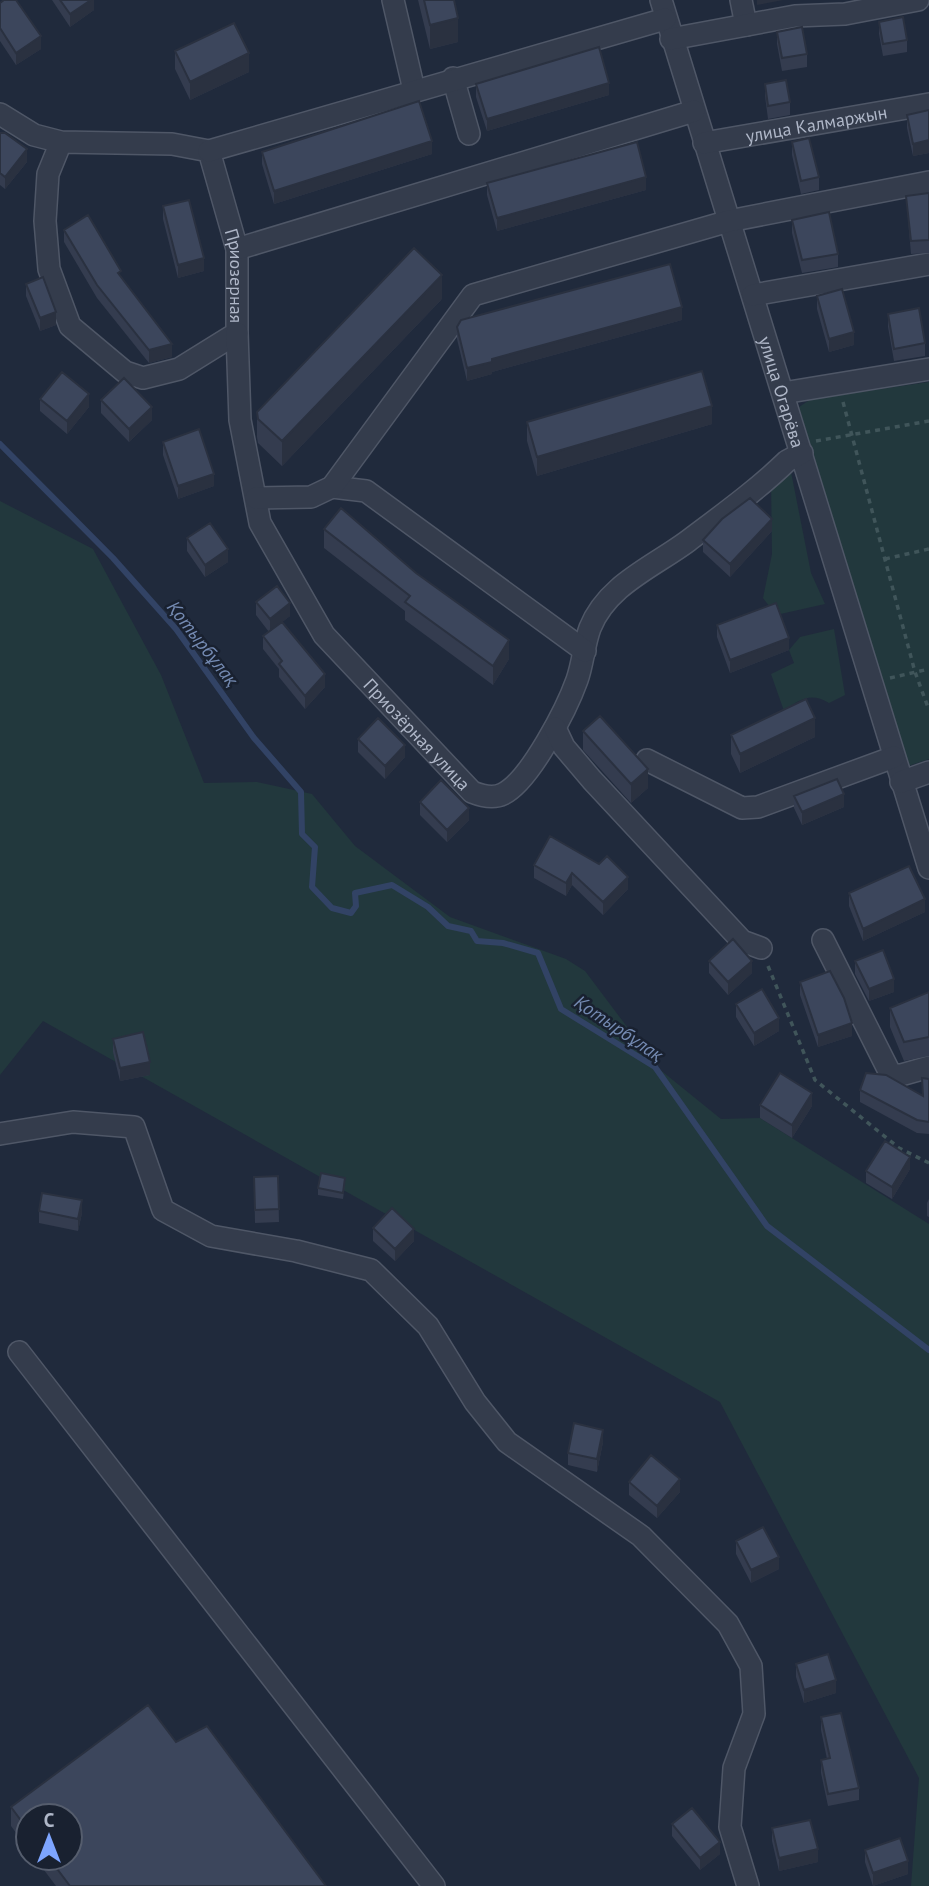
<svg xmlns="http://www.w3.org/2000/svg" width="929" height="1886" font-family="'PT Sans',sans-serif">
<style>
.green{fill:#22383d}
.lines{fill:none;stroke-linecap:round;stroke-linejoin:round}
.stream{stroke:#324365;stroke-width:6}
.minor-casing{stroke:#4f5767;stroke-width:24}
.path{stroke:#40555a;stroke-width:3.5;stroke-dasharray:5 5;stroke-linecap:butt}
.minor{stroke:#343c4c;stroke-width:21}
.wall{fill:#343c4f}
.shaded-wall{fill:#2a3140}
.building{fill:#3c465c;stroke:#2a3140;stroke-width:2}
.labels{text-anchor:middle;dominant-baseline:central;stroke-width:5;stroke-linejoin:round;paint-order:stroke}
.street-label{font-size:18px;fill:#afb7c8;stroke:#192130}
.water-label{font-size:19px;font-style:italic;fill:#748ab2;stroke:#192130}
</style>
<rect width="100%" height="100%" fill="#202a3c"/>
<!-- green -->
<path class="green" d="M929,382V759L905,767L799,407L811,399Z
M791,472L811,573L825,604L776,615L763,598L772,554L771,481Z
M0,501L93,549L161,675L204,783L257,782L312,794L355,846L450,917L566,959L585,971L658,1068L721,1119L760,1118L929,1224V1886H911L919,1778L720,1402L43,1021L0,1075Z
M834,629L845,695L829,703C811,692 800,699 784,711L771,674L794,663L789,650L800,637Z"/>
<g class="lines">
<!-- stream -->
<path class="stream" d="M0,444L113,558L176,629L254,738L301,792L302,834L315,847L312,887L332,908L351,913L356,906L355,893L392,885L428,907L448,926L471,931L477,941L503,943L538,953L561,1009L655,1067L767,1226L929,1350"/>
<!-- minor casing -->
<g class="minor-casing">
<g id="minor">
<path d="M393,0L414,90"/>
<path id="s1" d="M661,0L929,868"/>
<path d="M741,0L746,25"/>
<path d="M671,39L795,16L845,14L918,0"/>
<path d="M453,78L469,134"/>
<path id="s2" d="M0,114L34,135L61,142L172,144L209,151L237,249V333L179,369L143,378L125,372L70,326L49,269L45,221L48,174L61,142"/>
<path id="s3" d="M704,143L929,104"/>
<path d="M209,151L665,19"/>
<path d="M237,249L694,111"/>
<path d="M753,295L929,264"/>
<path id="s4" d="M237,333L240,420L260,523L324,635L472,792C482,796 493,799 503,794C530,781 567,708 577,680C583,663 584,644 590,628C607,585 653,567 688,541C721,516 757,490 787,461L802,453"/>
<path d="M783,393L929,369"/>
<path d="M332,487L366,491L585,651"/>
<path d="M256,498L311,497L332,487L473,295L729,221L929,182"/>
<path d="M555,728L564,747L592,780L742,941L761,948"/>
<path d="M647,760L742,808L758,807L894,757"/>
<path d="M901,782L929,772"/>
<path d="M823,940L891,1075H901L929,1067"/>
<path d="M0,1134L73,1122L134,1127L163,1210L211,1236L296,1251L371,1270L428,1326L475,1402L507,1442L641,1536L728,1624L751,1666L754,1714L734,1768L730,1827L748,1886"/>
<path d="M19,1352L434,1886"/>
</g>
</g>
<!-- path -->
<path class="path" d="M843,402L915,672L929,710
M816,441L929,421
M885,559L929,549
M890,678L929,669
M768,966L815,1080L899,1148L929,1163"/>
<!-- minor -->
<use href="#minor" class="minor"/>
</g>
<!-- wall -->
<path class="wall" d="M52,0H94V10L70,27Z
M418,0H454L458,42L430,49Z
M0,3L41,49L16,65L0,41Z
M879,22L907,40V52L883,56L879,34Z
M777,32L807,54V67L782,71L777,44Z
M175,51L249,72L190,100L175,69Z
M476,84L609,95L487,131L476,97Z
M765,84L790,102V115L768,119L765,96Z
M929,110V153L913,156L907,128V115Z
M0,133L27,162L5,189L0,185Z
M792,142L819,177V190L801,194L792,155Z
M262,152L432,154L274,204L262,164Z
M487,183L646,190L497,231L487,195Z
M929,193V253L911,254L906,196Z
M163,206L204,271L178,278L163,219Z
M792,220L838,254V267L802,273L792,233Z
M64,230L121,278L172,357L149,363L97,298L64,242Z
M26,284L56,325L40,331L26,296Z
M817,296L854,345L829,352L817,309Z
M442,299L282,466L258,443L257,437V412Z
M888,314L925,343V356L894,361L888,327Z
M682,320L492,372V374L467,381L457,339V327Z
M40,399L89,407L67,434L40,411Z
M101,400L152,420L129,442L101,413Z
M527,422L712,424L537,476L527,441Z
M163,442L214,486L178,499L163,455Z
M324,529L509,659L493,685L405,620V611L324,548Z
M772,531L730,577L703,552V540Z
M187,538L228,562L205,577L187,551Z
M256,602L290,616L282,622L325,687L305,709L279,677V669L263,649V636L269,632L256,615Z
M717,625L789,650L730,673L717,637Z
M583,731L648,788L631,803L583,750Z
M731,735L815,737L740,773L731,754Z
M358,739L405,757L385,779L358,752Z
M794,796L844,807L802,825L794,808Z
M420,802L469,820L447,842L420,815Z
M599,864L628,889L603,915L572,885L566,896L534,878V865Z
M849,893L925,912L863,941L849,906Z
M709,961L752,973L728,995L709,973Z
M855,961L894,992L869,1001L855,974Z
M800,982L852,1036L818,1047L800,995Z
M929,992V1056L904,1061L890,1027V1008Z
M736,1004L779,1031L754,1046L736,1017Z
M113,1039L150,1075L120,1081L113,1052Z
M922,1078L929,1079V1134L917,1133L860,1102V1090L922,1095Z
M760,1105L812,1106L792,1138L760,1118Z
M910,1169L892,1199L866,1183V1171Z
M278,1176L279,1222L255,1223L254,1177Z
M345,1184L343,1199L318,1195V1188Z
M929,1199V1217L927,1216V1203Z
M39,1211L82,1213L78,1231L39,1223Z
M373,1228L414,1241L395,1261L373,1241Z
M603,1442L597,1472L568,1465V1453Z
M629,1482L680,1492L657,1518L629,1495Z
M736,1541L779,1569L751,1583L736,1554Z
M796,1664L836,1693L804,1703L796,1677Z
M821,1717L859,1788V1800L828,1806L821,1773V1760L827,1759L821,1730Z
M176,1742L326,1886H56L35,1858H70L28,1816V1849L11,1826V1807Z
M672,1824L720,1854L700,1870L672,1836Z
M772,1828L818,1862L779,1871L772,1841Z
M865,1850L908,1874L873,1886L865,1862Z"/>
<!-- shaded-wall -->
<path class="shaded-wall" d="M91,0H94V10L70,27V14Z
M757,0H783L757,5Z
M458,18V42L430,49V25Z
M41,36V49L16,65V53Z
M249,53V72L190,100V82Z
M609,83V95L487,131V119Z
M929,140V153L913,156V144Z
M432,141V154L274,204V191Z
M27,149V162L5,189V177Z
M646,177V190L497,231V218Z
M204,258V271L178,278V265Z
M442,275V299L282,466V441Z
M682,307V320L492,372V374L467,381V368L492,359Z
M56,312V325L40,331V318Z
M854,332V345L829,352V339Z
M172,344V357L149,363V350Z
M89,394V407L67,434V421Z
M712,406V424L537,476V457Z
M152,407V420L129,442V429Z
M214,474V486L178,499V486Z
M772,519V531L730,577V564Z
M228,549V562L205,577V565Z
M290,603V616L270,632V619Z
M789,638V650L730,673V660Z
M509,640V659L493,685V666Z
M325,674V687L305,709V696Z
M815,718V737L740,773V754Z
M405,745V757L385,779V766Z
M648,769V788L631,803V784Z
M844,794V807L802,825V812Z
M469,808V820L447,842V830Z
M572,873V885L566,896V883Z
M628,877V889L603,915V902Z
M925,899V912L863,941V929Z
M752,961V973L728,995V982Z
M894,979V992L869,1001V989Z
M779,1018V1031L754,1046V1033Z
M852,1023V1036L818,1047V1035Z
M150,1062V1075L120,1081V1068Z
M812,1093V1106L792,1138V1125Z
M910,1157V1169L892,1199V1187Z
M82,1200V1213L78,1231V1219Z
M414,1229V1241L395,1261V1249Z
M603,1430V1442L597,1472V1459Z
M680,1479V1492L657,1518V1506Z
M779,1557V1569L751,1583V1570Z
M836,1680V1693L804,1703V1690Z
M720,1842V1854L700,1870V1858Z
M818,1849V1862L779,1871V1858Z
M908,1861V1874L873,1886V1873Z"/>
<!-- building -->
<path class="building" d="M4,0H16L41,36L16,53L0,28V3Z
M60,0H91L70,14Z
M424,0H454L458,18L430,25Z
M903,17L907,40L883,44L879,22Z
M234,23L249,53L190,82L175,51Z
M802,27L807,54L782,58L777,32Z
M599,47L609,83L487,119L476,84Z
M786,80L790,102L768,106L765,84Z
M419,101L432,141L274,191L262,152Z
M929,110V140L913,144L907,115Z
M0,133H5L27,149L5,177L0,173Z
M809,138L819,177L801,181L792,142Z
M637,142L646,177L497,218L487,183Z
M929,193V240L911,241L906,196Z
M189,200L204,258L178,265L163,206Z
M829,212L838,254L802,260L792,220Z
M88,215L121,271L118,273L172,344L149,350L97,285L64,230Z
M414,248L442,275L282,441L258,419L257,412Z
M670,264L682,307L492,359V362L467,368L457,327L461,320Z
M43,277L56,312L40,318L26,284Z
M842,289L854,332L829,339L817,296Z
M919,308L925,343L894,349L888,314Z
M702,371L712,406L537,457L527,422Z
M62,372L89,394L67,421L40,399Z
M124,378L152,407L129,429L101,400Z
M199,429L214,474L178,486L163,442Z
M750,498L772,519L730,564L703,540L722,519Z
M341,508L416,573L509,640L493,666L405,602L410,596L324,529Z
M210,523L228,549L205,565L187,538Z
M277,586L290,603L270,619L256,602Z
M776,603L789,638L730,660L717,625Z
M282,622L325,674L305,696L279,664L282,661L263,636Z
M806,699L815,718L740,754L731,735Z
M600,716L648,769L631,784L583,731Z
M378,718L405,745L385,766L358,739Z
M837,779L844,794L802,812L794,796Z
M441,780L469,808L447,830L420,802Z
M550,836L599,864L607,856L628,877L603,902L572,873L566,883L534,865Z
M909,866L925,899L863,929L849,893Z
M733,939L752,961L728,982L709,961Z
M883,950L894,979L869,989L855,961Z
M830,971L844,998L852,1023L818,1035L800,982Z
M762,989L779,1018L754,1033L736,1004Z
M929,992V1037L904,1042L890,1008Z
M143,1032L150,1062L120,1068L113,1039Z
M780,1073L812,1093L792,1125L760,1105Z
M866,1073L886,1075L923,1096L922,1078L929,1079V1122L917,1120L860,1090Z
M885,1141L910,1157L892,1187L866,1171Z
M321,1173L345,1178L343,1193L318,1188Z
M278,1176L279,1209L255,1210L254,1177Z
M42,1193L82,1200L78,1219L39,1211Z
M392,1208L414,1229L395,1249L373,1228Z
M574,1423L603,1430L597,1459L568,1453Z
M651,1455L680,1479L657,1506L629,1482Z
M763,1527L779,1557L751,1570L736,1541Z
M828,1654L836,1680L804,1690L796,1664Z
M148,1705L176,1742L207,1726L326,1886H70L49,1858H70V1816H28V1830L11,1807Z
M841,1713L859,1788L828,1794L821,1760L830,1758L821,1717Z
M692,1808L720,1842L700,1858L672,1824Z
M810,1820L818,1849L779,1858L772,1828Z
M900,1838L908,1861L873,1873L865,1850Z"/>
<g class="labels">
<!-- street labels -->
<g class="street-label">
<text stroke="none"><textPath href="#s3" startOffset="114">улица Калмаржын</textPath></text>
<text stroke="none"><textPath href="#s2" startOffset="345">Приозерная</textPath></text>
<text stroke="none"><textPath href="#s1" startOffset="410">улица Огарёва</textPath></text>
<text stroke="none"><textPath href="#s4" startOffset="457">Приозёрная улица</textPath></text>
</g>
<!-- water labels -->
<g class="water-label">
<text transform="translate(203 643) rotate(52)">Қотырбұлақ</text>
<text transform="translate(619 1028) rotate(34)">Қотырбұлақ</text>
</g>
</g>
<!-- north arrow -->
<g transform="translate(49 1837)"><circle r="33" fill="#192130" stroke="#555d6d" stroke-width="2"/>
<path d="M0-5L12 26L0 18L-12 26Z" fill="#7da5ff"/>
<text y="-10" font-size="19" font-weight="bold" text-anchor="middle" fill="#afb7c8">С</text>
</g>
</svg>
